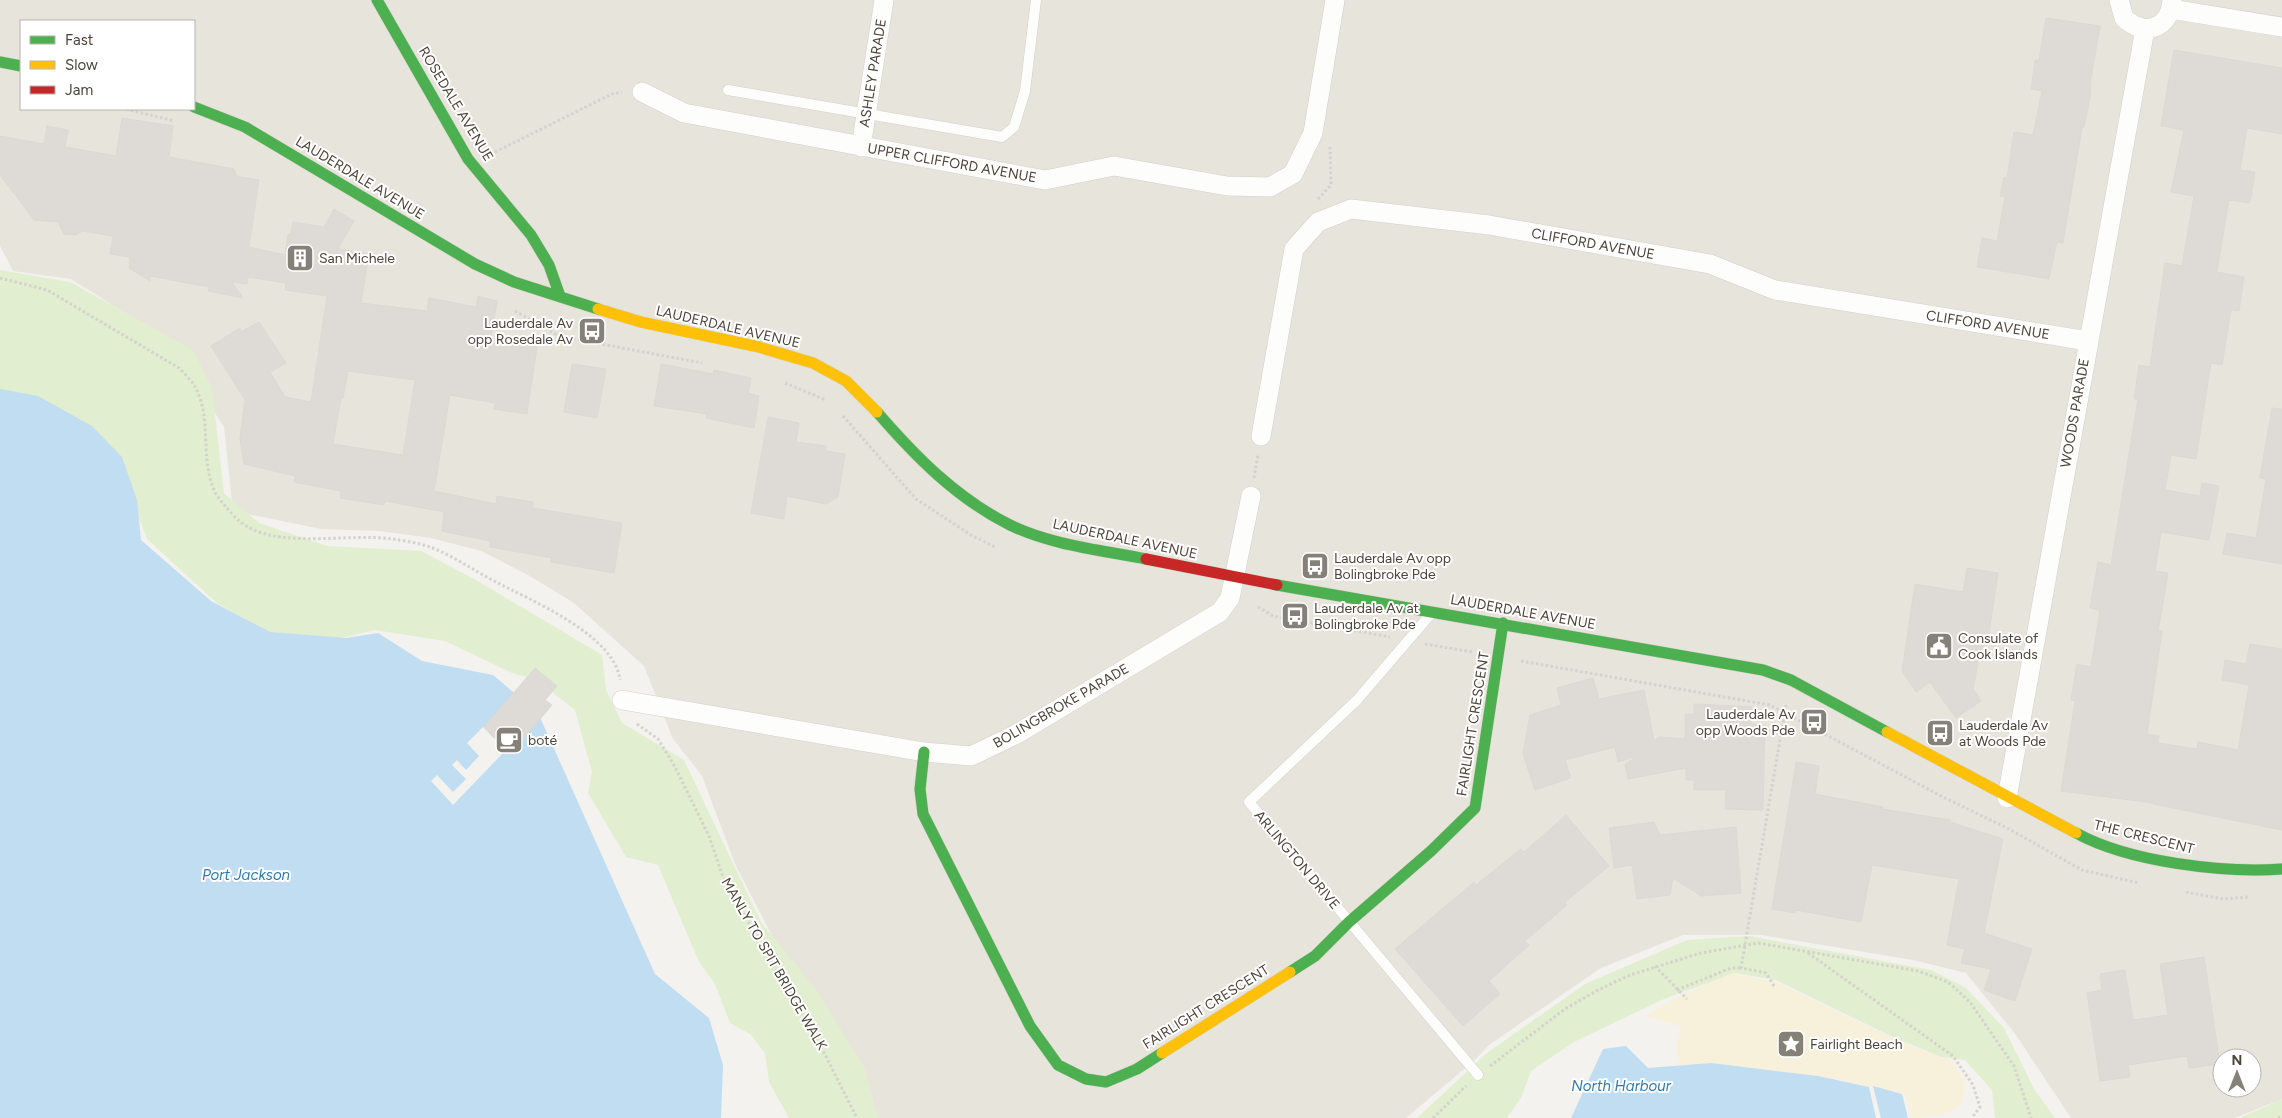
<svg xmlns="http://www.w3.org/2000/svg" width="2282" height="1118" font-family="Figtree,sans-serif">
<style>
.residential{fill:#e7e4dc;fill-rule:evenodd}
.green{fill:#e1eecf}
.sand{fill:#f7f0da}
.water{fill:#c0ddf1}
.pier{fill:#f4f2ee}
.building{fill:#dedbd6;stroke:#dcd9d4;fill-rule:evenodd}
.lines{fill:none;stroke-linecap:round;stroke-linejoin:round}
.lane-casing{stroke:#d2d0cb;stroke-width:11}
.street-casing{stroke:#d2d0cb;stroke-width:20}
.fast-casing{stroke:#d3cfc5;stroke-width:12}
.slow-casing{stroke:#d3cfc5;stroke-width:12}
.jam-casing{stroke:#d3cfc5;stroke-width:12}
.path{stroke:#d3d2cc;stroke-width:3;stroke-dasharray:2.5 2.5;stroke-linecap:butt}
.lane{stroke:#fdfdfc;stroke-width:10}
.street{stroke:#fdfdfc;stroke-width:19}
.fast{stroke:#4caf50;stroke-width:11}
.slow{stroke:#ffc107;stroke-width:11}
.jam{stroke:#c62828;stroke-width:11}
.labels{text-anchor:middle;dominant-baseline:central;stroke-width:4;stroke-linejoin:round;paint-order:stroke}
.street-label{font-size:14px;fill:#4b4439;stroke:#fff}
.poi-label{font-size:14px;fill:#4b4439;stroke:#fff;text-anchor:start}
.water-label{font-size:15px;font-style:italic;fill:#2e7ab2;stroke:#fff}
</style>
<rect width="100%" height="100%" fill="#f4f2ee"/>
<!-- residential -->
<path class="residential" d="M0,0H2282V1099L2235,1118H2071L2016,1035L1966,973L1913,960L1761,935H1683L1601,968L1489,1045L1475,1060L1406,1118H866L735,864L702,776L673,739L644,666L574,603L528,575L481,551L431,538L379,531L321,529L233,511L224,427L168,340L71,279L13,271L0,246ZM21,21H194V109H21ZM2222,1058H2252V1088H2222Z"/>
<!-- green -->
<path class="green" d="M0,270L70,282L193,350L212,388L224,493L259,523L327,546L421,551L476,580L602,655L606,690L622,723L684,760L761,922L814,987L865,1068L878,1118H789L769,1082L765,1053L750,1034L730,1023L715,984L699,962L658,865L626,857L588,793L592,772L575,710L537,680L512,673L445,641L375,630L324,642L282,640L217,603L147,539L113,450L0,391Z
M1749,936L1931,970L1966,988L2004,1028L2034,1089L2055,1118H1995L1992,1090L1965,1060L1942,1057L1895,1038L1776,980L1735,973L1666,998L1574,1042L1531,1071L1522,1096L1507,1118H1417L1487,1053L1585,984L1687,940Z
M2282,1099V1118H2240Z"/>
<!-- sand -->
<path class="sand" d="M1732,973L1776,982L1898,1041L1952,1061L1965,1081C1964,1087 1964,1096 1962,1101C1955,1116 1925,1118 1911,1118L1905,1094L1842,1080L1711,1063L1680,1065L1676,1046L1681,1031L1680,1026L1645,1016L1675,998Z"/>
<!-- water -->
<path class="water" d="M0,389L38,396L92,426L122,457L137,500L141,540L211,601L270,632L346,638L378,633L422,661L493,675L538,713L655,974L709,1018L723,1065L721,1118H0Z
M1626,1046L1648,1068L1711,1063L1818,1076L1869,1087L1876,1118H1571L1603,1049Z
M1873,1086L1902,1094L1908,1118H1881Z"/>
<!-- pier -->
<path class="pier" d="M483,727L506,750L453,805L431,781L437,775L453,792L466,779L452,765L457,760L466,770L479,756L467,743Z"/>
<!-- building -->
<path class="building" d="M2046,18L2100,26L2091,78L2090,97L2084,127H2082L2063,243L2057,242L2049,279L1977,267L1982,238L1997,241L2005,197L2000,196L2004,177L2007,178L2014,132L2033,135L2042,91L2031,89L2035,60H2039Z
M2174,50L2282,68V134L2247,128L2240,170L2255,172L2250,203L2229,200L2217,272L2244,277L2239,311L2231,310L2222,365L2211,363L2196,459L2171,455L2165,490L2200,496L2202,483L2219,486L2209,540L2161,532L2155,571L2168,573L2158,631H2162L2147,734L2159,736L2158,743L2197,749L2198,742L2238,750L2249,685L2222,680L2225,660L2246,664L2250,644L2282,649V830L2153,804L2154,803L2061,791L2075,701L2071,700L2077,664L2091,667L2100,610L2090,608L2098,562L2111,565L2138,399H2134L2139,365L2150,367L2165,263L2182,266L2194,196L2171,192L2184,130L2161,126Z
M122,118L173,126L169,157L234,169L236,176L259,180L249,247L285,255L288,234H291L293,222L324,227L334,209L354,221L338,249L369,254L361,303L427,311L429,298L476,307L478,296L497,301L491,338L537,347L527,414L494,409L495,403L450,395L434,491L496,504L497,496L533,502V508L622,523L614,573L551,562L552,558L490,547V541L442,531L444,512L385,501L384,505L340,498L341,491L294,482L295,476L244,464L240,439L245,400L211,346L240,328V332L259,322L286,363L270,372L285,397L311,402L327,296L285,290L286,283L248,277L247,284L232,282L243,298L208,291L209,287L150,276V281L129,268L130,257L110,254L113,236L82,231L76,235L64,234L58,222L34,220L0,175V136L44,144L47,126L68,130L65,147L116,156ZM348,371L415,380L403,455L333,444L341,397L343,398Z
M572,364L606,369L597,418L564,412Z
M661,364L713,374L714,370L751,378L748,393L759,396L754,428L706,418L707,414L654,406Z
M2272,408L2282,409V564L2223,554L2227,533L2256,538L2266,479L2260,478Z
M768,417L799,423L796,442L826,446V451L845,454L838,497L826,504L787,496L784,519L751,513Z
M1967,568L1998,573L1988,640L1980,652L1973,689L1981,701L1956,718L1930,682L1916,692L1902,671L1915,584L1963,592Z
M535,668L557,686L545,700L552,705L510,754L484,727Z
M1593,678L1599,699L1644,690L1654,741L1659,737L1685,739V714H1694V704L1752,707L1751,724L1765,725L1763,810L1725,809L1726,790H1694V780H1686V768L1628,779L1625,765L1636,756L1618,762L1615,747L1565,760L1571,778L1535,790L1523,754L1530,715L1561,705L1557,688Z
M1796,762L1819,766L1815,794L1883,807L1882,809L1950,820V822L2003,839L1984,933L2032,949L2015,1001L1984,990L1991,969L1961,963L1965,949L1947,945L1959,879L1872,865L1861,922L1796,910L1795,913L1772,909Z
M1566,815L1609,866L1565,902L1567,905L1525,941L1529,945L1489,981L1500,994L1463,1026L1395,949L1474,882L1476,885L1521,849L1524,852Z
M1654,822L1660,835L1736,827L1741,893L1701,896L1673,878L1670,895L1637,899L1632,865L1614,868L1609,828Z
M2204,957L2220,1064L2189,1068L2187,1056L2128,1065L2130,1077L2100,1081L2087,993L2102,990L2100,974L2125,970L2133,1020L2168,1015L2160,964Z"/>
<g class="lines">
<!-- lane casing -->
<g class="lane-casing">
<path id="lane" d="M728,90L1002,137L1014,127L1025,91L1036,0
M1430,615L1357,700L1249,802L1478,1075"/>
</g>
<!-- street casing -->
<g class="street-casing">
<path id="street" d="M2119,0L2124,18C2144,37 2170,29 2172,0
M2171,9L2282,27
M642,92L684,113L1045,180L1114,166L1227,186L1270,187L1293,174L1313,133L1335,0
M861,147L884,0
M1261,436L1294,249L1318,222L1351,209L1489,225L1710,264L1775,290L2088,341
M622,700L924,752L971,756L1015,735L1220,612L1230,598L1251,496
M2007,798L2145,29"/>
</g>
<!-- fast casing -->
<g class="fast-casing">
<path id="fast" d="M377,0L468,159L531,235L549,265L560,296
M0,62L21,66
M194,107L245,127L475,264L514,282L598,309
M877,412C915,456 956,498 1010,525C1051,545 1101,550 1146,559
M1277,585L1763,670L1791,680L1887,732
M924,752L920,789L923,814L1030,1026L1058,1065L1086,1079L1106,1082L1137,1069L1162,1053
M2076,833C2129,862 2222,873 2282,869
M1290,972L1315,956L1349,922L1431,851L1475,808L1503,623"/>
</g>
<!-- slow casing -->
<g class="slow-casing">
<path id="slow" d="M598,309L641,322L759,347L813,363L846,381L877,412
M1887,732L2076,833
M1162,1053L1290,972"/>
</g>
<!-- jam casing -->
<g class="jam-casing">
<path id="jam" d="M1146,559L1277,585"/>
</g>
<!-- path -->
<path class="path" d="M126,109L174,121
M495,152L614,93H622
M1318,199L1331,185L1330,147
M0,278L47,290L179,368C184,373 190,379 194,385C213,416 199,459 215,492C217,497 222,502 226,507C232,514 240,523 248,527C285,548 350,533 393,539C405,541 419,543 430,547C452,555 473,570 494,581C530,600 615,635 620,680
M515,311L559,336L702,363
M785,383L826,400
M843,416L916,499L971,535L995,547
M1254,478L1258,455
M1258,607L1273,616L1390,637
M1425,644L1473,652
M1521,661L1770,705L1943,797L2009,829L2082,870L2139,883
M637,724L658,739L674,765L709,836L722,874L763,949L808,1021L857,1118
M2186,892L2223,899L2249,897
M1808,953L1953,1056L1973,1085L1980,1107L1974,1115L1975,1118
M1655,966L1687,999
M1774,986L1766,973L1741,968L1786,705
M1677,990L1731,968H1741
M1490,1066L1565,1009L1598,990L1630,975L1701,953L1758,943L1918,971L1948,982L1970,1002L2014,1066L2031,1118
M1433,1118L1466,1086
M2278,1118L2282,1116"/>
<!-- lane -->
<use href="#lane" class="lane"/>
<!-- street -->
<use href="#street" class="street"/>
<!-- fast -->
<use href="#fast" class="fast"/>
<!-- slow -->
<use href="#slow" class="slow"/>
<!-- jam -->
<use href="#jam" class="jam"/>
</g>
<!-- icons -->
<defs>
<g id="building-square" transform="scale(1.4375)"><rect x="-9" y="-9" width="18" height="18" rx="4" fill="#868178" stroke="#fff"/><path d="M-4-6H4V6H1V3H-1V6H-4ZM-2.5-4.3h1.7v1.8h-1.7ZM.8-4.3h1.7v1.8H.8ZM-2.5-1h1.7V.8h-1.7ZM.8-1h1.7V.8H.8Z" fill="#fff"/></g>
<g id="bus-square" transform="scale(1.4375)"><rect x="-9" y="-9" width="18" height="18" rx="4" fill="#868178" stroke="#fff"/><path d="M-5-6H5V4H4V6H2V4H-2V6H-4V4H-5ZM-3.5-4V0h7V-4ZM-3.5 1.2v1.5H-2V1.2ZM2 1.2v1.5H3.5V1.2Z" fill="#fff"/></g>
<g id="civic-square" transform="scale(1.4375)"><rect x="-9" y="-9" width="18" height="18" rx="4" fill="#868178" stroke="#fff"/><path d="M-.6-6.5H3V-4.5H.6V-3L4-1V1h2V6H-6V1h2V-1L-.6-3ZM-1.2 2.5V6h2.4V2.5Z" fill="#fff"/></g>
<g id="cafe-square" transform="scale(1.4375)"><rect x="-9" y="-9" width="18" height="18" rx="4" fill="#868178" stroke="#fff"/><path d="M-5.5-4.5H6V0H3Q3 3.5 0 3.5H-2.5Q-5.5 3.5-5.5 0ZM3-3.2v2h1.7v-2ZM-6 4.5H4V6H-6Z" fill="#fff"/></g>
<g id="sight-square" transform="scale(1.4375)"><rect x="-9" y="-9" width="18" height="18" rx="4" fill="#868178" stroke="#fff"/><path d="M0-6L1.8-2.2L6-1.7L2.9 1.2L3.7 5.4L0 3.3L-3.7 5.4L-2.9 1.2L-6-1.7L-1.8-2.2Z" fill="#fff"/></g>
</defs>
<g fill-rule="evenodd">
<use href="#building-square" x="300" y="258"/>
<use href="#bus-square" x="592" y="331"/>
<use href="#bus-square" x="1315" y="566"/>
<use href="#bus-square" x="1295" y="616"/>
<use href="#civic-square" x="1939" y="646"/>
<use href="#bus-square" x="1814" y="722"/>
<use href="#bus-square" x="1940" y="733"/>
<use href="#cafe-square" x="509" y="740"/>
<use href="#sight-square" x="1791" y="1044"/>
</g>
<g class="labels">
<!-- street labels -->
<g class="street-label">
<text transform="translate(873 73) rotate(-81)">ASHLEY PARADE</text>
<text transform="translate(456 104) rotate(59)">ROSEDALE AVENUE</text>
<text transform="translate(952 163) rotate(10)">UPPER CLIFFORD AVENUE</text>
<text transform="translate(360 178) rotate(31)">LAUDERDALE AVENUE</text>
<text transform="translate(1593 244) rotate(10)">CLIFFORD AVENUE</text>
<text transform="translate(1988 325) rotate(9)">CLIFFORD AVENUE</text>
<text transform="translate(728 327) rotate(13)">LAUDERDALE AVENUE</text>
<text transform="translate(2075 413) rotate(-80)">WOODS PARADE</text>
<text transform="translate(1125 539) rotate(12)">LAUDERDALE AVENUE</text>
<text transform="translate(1523 612) rotate(10)">LAUDERDALE AVENUE</text>
<text transform="translate(1061 706) rotate(-30)">BOLINGBROKE PARADE</text>
<text transform="translate(1473 724) rotate(-81)">FAIRLIGHT CRESCENT</text>
<text transform="translate(2144 837) rotate(14)">THE CRESCENT</text>
<text transform="translate(1297 860) rotate(50)">ARLINGTON DRIVE</text>
<text transform="translate(774 964) rotate(60)">MANLY TO SPIT BRIDGE WALK</text>
<text transform="translate(1206 1007) rotate(-32)">FAIRLIGHT CRESCENT</text>
</g>
<!-- poi labels -->
<g class="poi-label">
<text x="319" y="258">San Michele</text>
<text x="573" y="323" text-anchor="end">Lauderdale Av<tspan x="573" dy="16">opp Rosedale Av</tspan></text>
<text x="1334" y="558">Lauderdale Av opp<tspan x="1334" dy="16">Bolingbroke Pde</tspan></text>
<text x="1314" y="608">Lauderdale Av at<tspan x="1314" dy="16">Bolingbroke Pde</tspan></text>
<text x="1958" y="638">Consulate of<tspan x="1958" dy="16">Cook Islands</tspan></text>
<text x="1795" y="714" text-anchor="end">Lauderdale Av<tspan x="1795" dy="16">opp Woods Pde</tspan></text>
<text x="1959" y="725">Lauderdale Av<tspan x="1959" dy="16">at Woods Pde</tspan></text>
<text x="528" y="740">boté</text>
<text x="1810" y="1044">Fairlight Beach</text>
</g>
<!-- water labels -->
<g class="water-label">
<text x="246" y="875">Port Jackson</text>
<text x="1621" y="1086">North Harbour</text>
</g>
</g>
<!-- legend -->
<rect x="20" y="20" width="175" height="90" fill="#ffffff" stroke="#b7b4b0"/>
<rect x="30" y="36" width="25" height="8" fill="#4caf50" stroke="#b7b4b0"/>
<text x="65" y="45" font-size="15" fill="#4b4439">Fast</text>
<rect x="30" y="61" width="25" height="8" fill="#ffc107" stroke="#b7b4b0"/>
<text x="65" y="70" font-size="15" fill="#4b4439">Slow</text>
<rect x="30" y="86" width="25" height="8" fill="#c62828" stroke="#b7b4b0"/>
<text x="65" y="95" font-size="15" fill="#4b4439">Jam</text>
<!-- north arrow -->
<g transform="translate(2237 1073)"><circle r="24" fill="#ffffff" stroke="#b7b4b0"/>
<path d="M0-4L9 19L0 12L-9 19Z" fill="#868178"/>
<text y="-8" font-size="14" font-weight="bold" text-anchor="middle" fill="#4b4439">N</text>
</g>
</svg>
